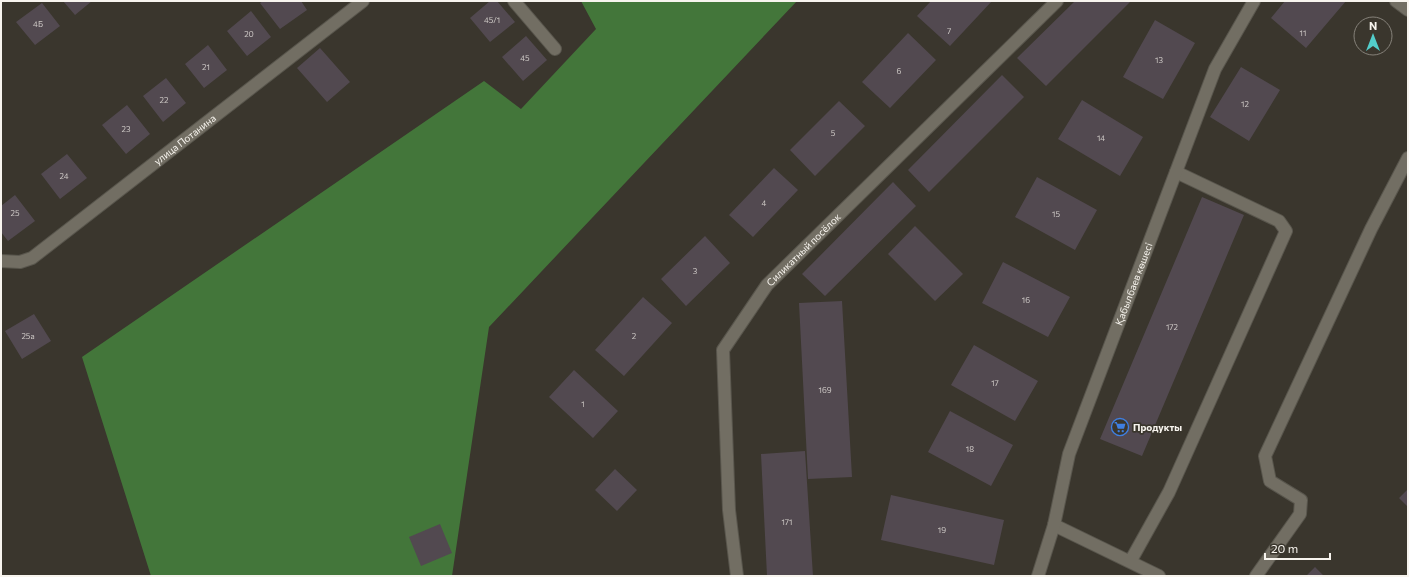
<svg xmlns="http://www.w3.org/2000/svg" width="1409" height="577" font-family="Commissioner,sans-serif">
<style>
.forest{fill:#43763a}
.building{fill:#524950}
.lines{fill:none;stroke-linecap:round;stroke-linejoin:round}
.service-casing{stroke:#59564d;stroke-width:14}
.minor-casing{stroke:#59564d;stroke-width:14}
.secondary-casing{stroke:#59564d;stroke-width:14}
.service{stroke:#726e63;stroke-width:12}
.minor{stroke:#726e63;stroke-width:12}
.secondary{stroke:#726e63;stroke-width:12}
.labels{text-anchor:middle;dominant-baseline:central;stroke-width:3.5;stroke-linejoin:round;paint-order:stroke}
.number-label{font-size:8px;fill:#cec9c6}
.street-label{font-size:10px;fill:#f7f4ee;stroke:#3a362d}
.poi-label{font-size:10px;font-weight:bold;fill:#f7f4ee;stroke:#3a362d;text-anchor:start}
</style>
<rect width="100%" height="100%" fill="#3a362d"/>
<!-- forest -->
<path class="forest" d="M581,1H797L489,327L452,576H151L82,357L484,81L521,109L596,29Z"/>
<!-- building -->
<path class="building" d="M63,1H92L75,15Z
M263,1H301L307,10L280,29L260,3Z
M490,1H497L515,22L490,42L470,18Z
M931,1H992L950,46L917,16Z
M1075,1H1131L1046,86L1017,58Z
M1285,1H1346L1306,48L1271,18Z
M42,3L60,26L35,45L16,22Z
M251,11L271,37L247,56L227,31Z
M1155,20L1195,43L1163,99L1123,77Z
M908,33L936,60L890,108L862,82Z
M526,36L547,60L523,81L502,57Z
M208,45L227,70L204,88L185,64Z
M320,48L350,82L327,102L297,68Z
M1241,67L1280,90L1249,141L1210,117Z
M1002,75L1024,97L929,192L908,170Z
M166,78L186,103L163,122L143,96Z
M1082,100L1143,137L1120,176L1058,139Z
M839,101L865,126L815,176L790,150Z
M127,105L150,134L126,154L102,125Z
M67,154L87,178L60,199L41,174Z
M774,168L798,190L753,237L729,215Z
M1037,177L1097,210L1075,250L1015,217Z
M893,182L916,206L825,296L802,274Z
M15,195L35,221L8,241L1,232V206Z
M1202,197L1244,215L1142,456L1100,439Z
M915,226L963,274L935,301L888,254Z
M705,236L730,263L686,306L661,279Z
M1003,262L1070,297L1048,337L982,303Z
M643,297L672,323L624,376L595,350Z
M842,301L852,477L808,479L799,303Z
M34,314L51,341L22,359L5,331Z
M974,345L1038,381L1015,421L951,385Z
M574,370L618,411L593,438L549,397Z
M950,411L1013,445L991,486L928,452Z
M805,451L813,576H767L761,454Z
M615,469L637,490L617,511L595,490Z
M1408,489V507L1399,498Z
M891,495L1004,520L994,565L881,540Z
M440,524L452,553L421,566L409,537Z
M1315,567L1324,576H1306Z"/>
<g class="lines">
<!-- service casing -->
<g class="service-casing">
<path id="service" d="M1396,1L1408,10
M1054,525L1159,576
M1130,562L1169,492L1286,231L1279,221L1176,172
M1256,576L1300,514L1301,500L1270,481L1265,456L1371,229L1408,158"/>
</g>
<!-- minor casing -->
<g class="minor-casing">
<g id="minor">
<path d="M514,1L555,49"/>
<path id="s1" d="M1,261L20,262L32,258L363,1"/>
<path id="s2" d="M737,576L729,510L723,350L767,285L1057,1"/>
</g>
</g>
<!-- secondary casing -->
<g class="secondary-casing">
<g id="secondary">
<path id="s3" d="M1038,576L1054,525L1069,454L1215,69L1254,1"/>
</g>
</g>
<!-- service -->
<use href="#service" class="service"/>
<!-- minor -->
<use href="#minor" class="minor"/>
<!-- secondary -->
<use href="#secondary" class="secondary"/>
</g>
<!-- icons -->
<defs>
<g id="supermarket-ring" transform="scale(0.9)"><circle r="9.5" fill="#3a362d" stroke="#3f7fe0" stroke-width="1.5"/><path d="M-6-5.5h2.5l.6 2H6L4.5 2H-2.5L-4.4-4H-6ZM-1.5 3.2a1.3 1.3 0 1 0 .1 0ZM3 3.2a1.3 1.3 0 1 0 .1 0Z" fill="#3f7fe0"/></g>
</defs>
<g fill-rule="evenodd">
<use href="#supermarket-ring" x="1120" y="427"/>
</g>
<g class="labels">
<!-- number labels -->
<g class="number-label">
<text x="492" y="20">45/1</text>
<text x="38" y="24">4Б</text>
<text x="949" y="31">7</text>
<text x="1303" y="33">11</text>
<text x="249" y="34">20</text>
<text x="525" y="58">45</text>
<text x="1159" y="60">13</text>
<text x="206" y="67">21</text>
<text x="899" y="71">6</text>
<text x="164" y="100">22</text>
<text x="1245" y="104">12</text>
<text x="126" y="129">23</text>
<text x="833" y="133">5</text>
<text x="1101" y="138">14</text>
<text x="64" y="176">24</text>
<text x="764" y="203">4</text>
<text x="15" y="213">25</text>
<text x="1056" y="214">15</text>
<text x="695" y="271">3</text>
<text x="1026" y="300">16</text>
<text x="1172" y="327">172</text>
<text x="28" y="336">25а</text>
<text x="634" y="336">2</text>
<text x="995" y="383">17</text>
<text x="825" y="390">169</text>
<text x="583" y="404">1</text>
<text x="970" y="449">18</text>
<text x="787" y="522">171</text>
<text x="942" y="530">19</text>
</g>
<!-- street labels -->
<g class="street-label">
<text stroke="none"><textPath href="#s1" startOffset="225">улица Потанина</textPath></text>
<text stroke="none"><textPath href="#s2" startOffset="356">Силикатный посёлок</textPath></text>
<text stroke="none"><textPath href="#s3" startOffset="308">Қабылбаев көшесі</textPath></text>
</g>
<!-- poi labels -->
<g class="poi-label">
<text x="1133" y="427">Продукты</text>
</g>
</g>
<!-- border -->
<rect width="1409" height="577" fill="none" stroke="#f7f4ee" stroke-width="4"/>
<!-- north arrow -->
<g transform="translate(1373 36)"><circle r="19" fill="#3a362d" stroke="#86827a"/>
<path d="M0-3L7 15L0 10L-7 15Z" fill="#53cdca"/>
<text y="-6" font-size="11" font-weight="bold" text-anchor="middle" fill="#f7f4ee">N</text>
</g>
<!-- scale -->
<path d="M1265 553v6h65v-6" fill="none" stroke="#f7f4ee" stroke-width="2"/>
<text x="1271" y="553" font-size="12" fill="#f7f4ee" stroke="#3a362d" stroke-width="3" paint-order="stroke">20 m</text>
</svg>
